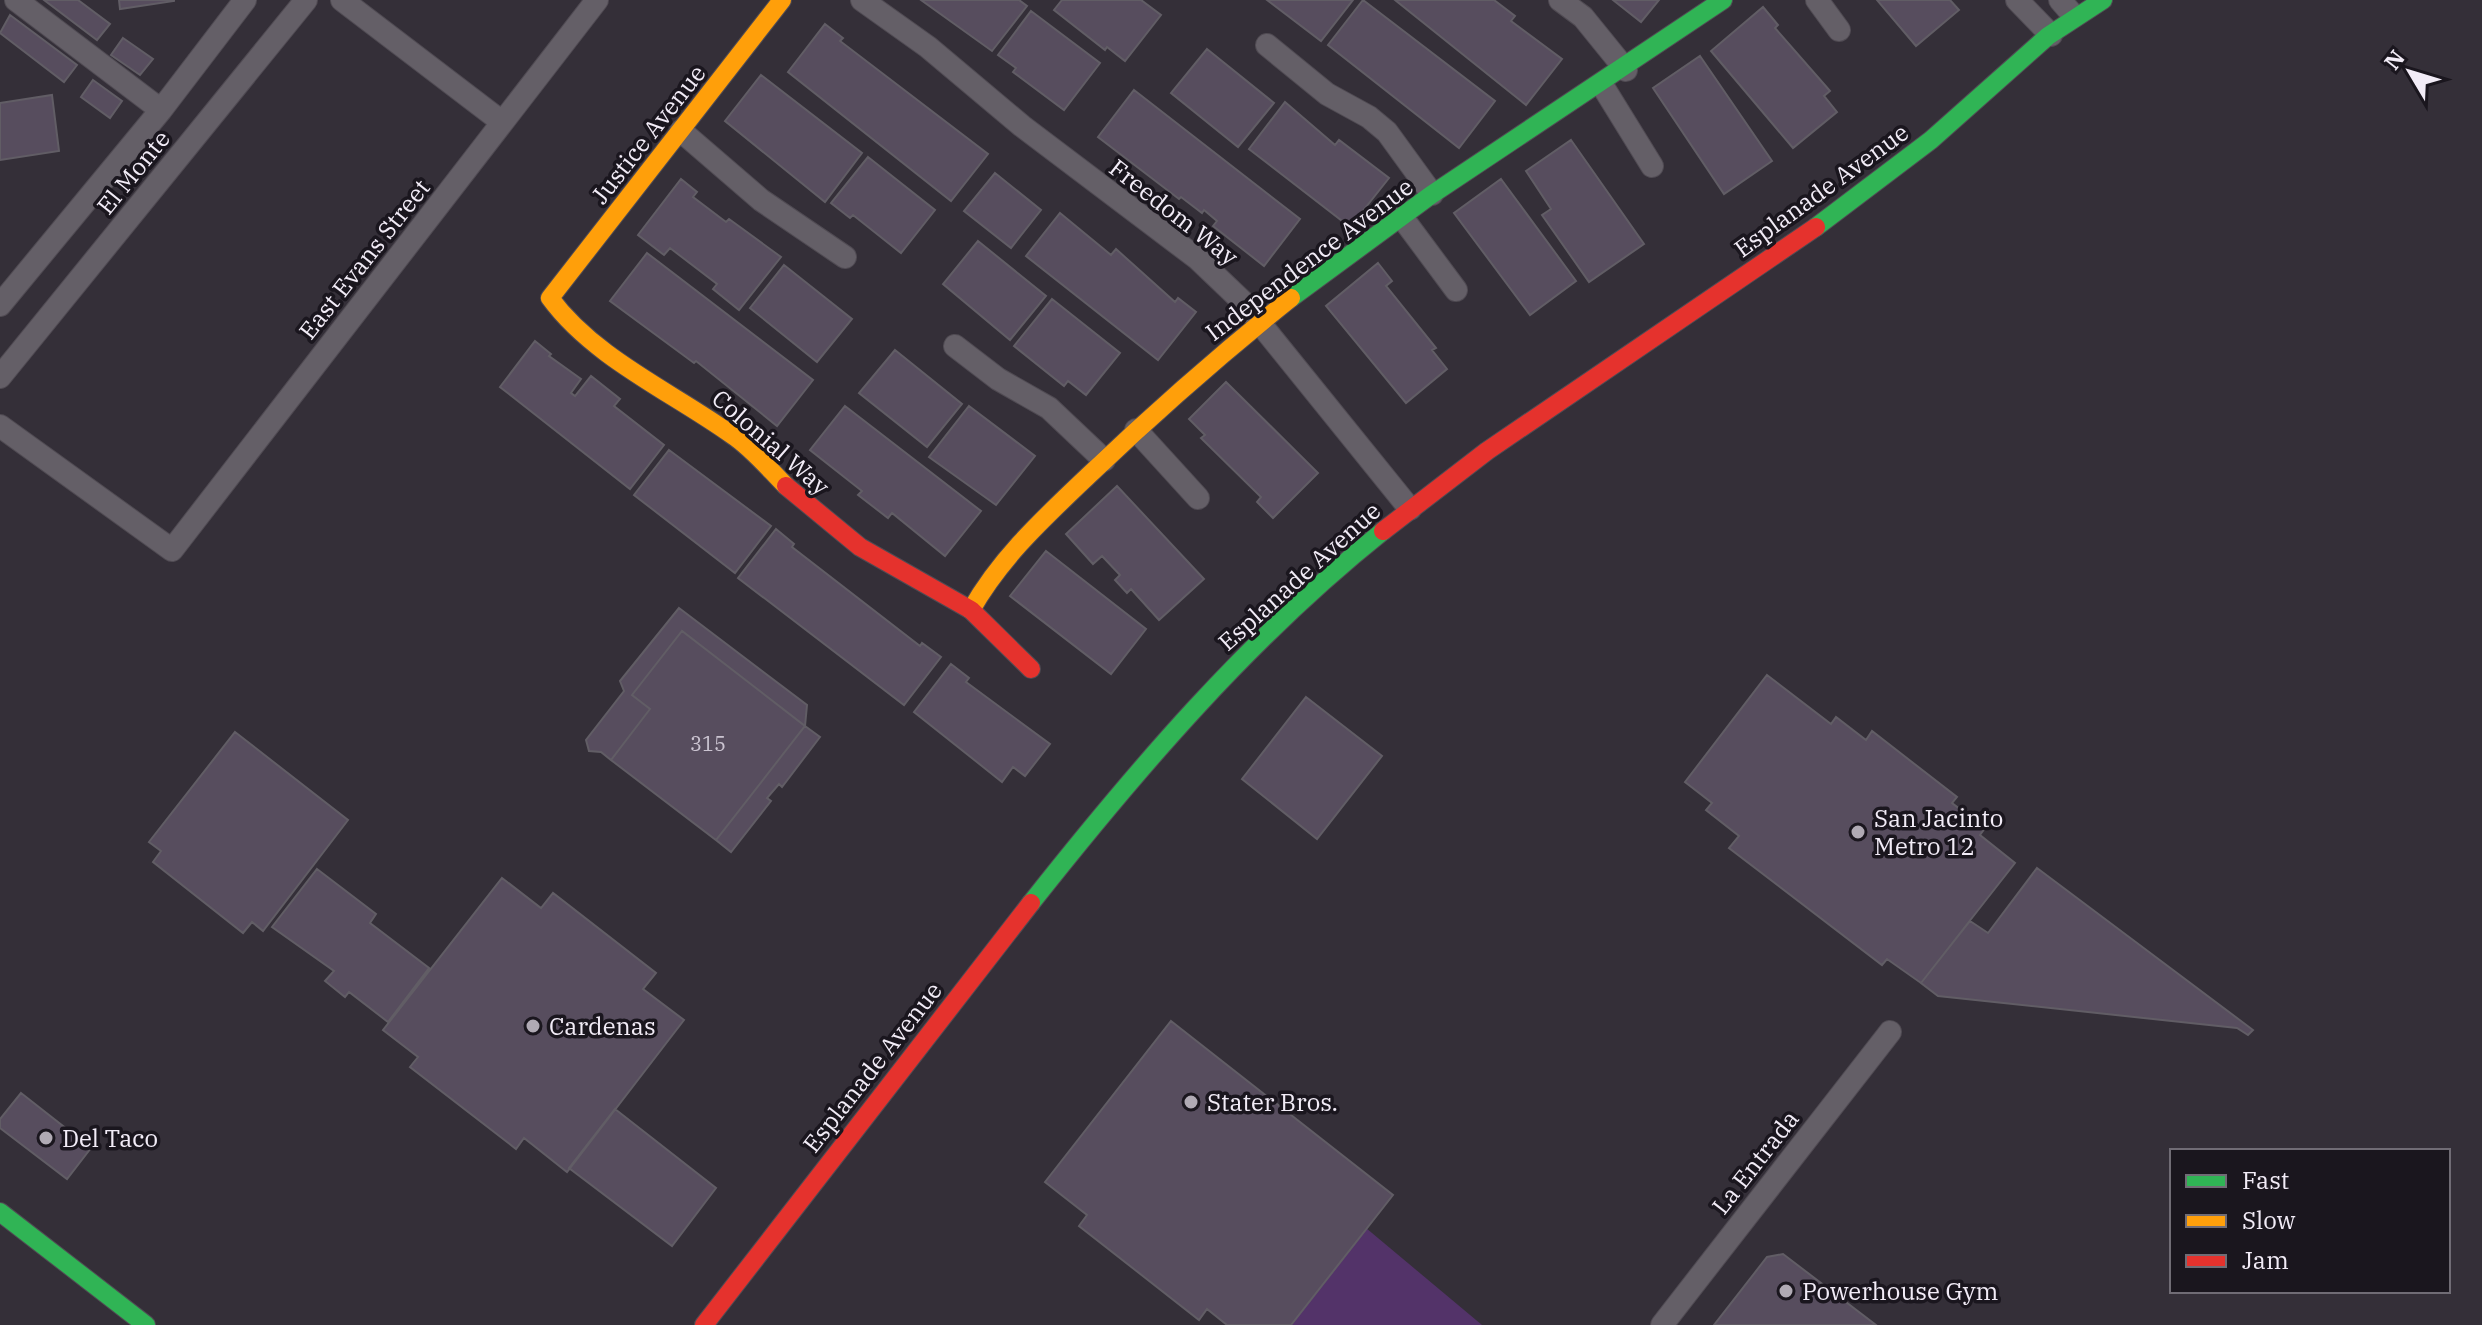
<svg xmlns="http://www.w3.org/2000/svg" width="2482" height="1325" font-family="'IBM Plex Serif',serif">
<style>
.green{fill:#533369}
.building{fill:#574d5e;stroke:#615d65;stroke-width:2}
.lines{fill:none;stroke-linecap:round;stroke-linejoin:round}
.street-casing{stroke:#504b53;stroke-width:24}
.fast-casing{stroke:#504b53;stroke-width:20}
.slow-casing{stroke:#504b53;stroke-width:20}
.jam-casing{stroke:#504b53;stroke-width:20}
.street{stroke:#645f67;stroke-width:22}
.fast{stroke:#30b455;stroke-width:18}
.slow{stroke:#ff9f0a;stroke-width:18}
.jam{stroke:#e5322d;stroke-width:18}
.poi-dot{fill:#b0aab4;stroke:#1a161e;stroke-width:3}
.labels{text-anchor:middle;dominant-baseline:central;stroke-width:7;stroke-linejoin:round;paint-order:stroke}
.number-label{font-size:20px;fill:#cbc4d1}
.street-label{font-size:24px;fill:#f2ecf7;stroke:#1a161e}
.poi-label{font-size:24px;fill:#f2ecf7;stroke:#1a161e;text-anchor:start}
</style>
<rect width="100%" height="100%" fill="#342f38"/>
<!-- green -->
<path class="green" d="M1366,1228L1482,1325H1291Z"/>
<!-- building -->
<path class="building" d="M44,0H78L110,24L97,40Z
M119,0H174V1L120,9Z
M921,0H1019L1027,6L992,51Z
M1062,0H1141L1161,15L1125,61L1107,47L1105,50L1054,10Z
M1267,0H1353L1321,41Z
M1363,0L1495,101L1459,148L1328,45Z
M1395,0H1494L1515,16L1511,21L1562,59L1526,105Z
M1613,0H1659L1641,22Z
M1877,0H1950L1959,10L1916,46Z
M1763,7L1778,25L1775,28L1830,91L1824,96L1837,112L1793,148L1711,51Z
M1031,11L1100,63L1064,110L1013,72L1016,68L998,55Z
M10,15L77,65L64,82L0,33Z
M825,24L843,38L840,41L988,154L951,201L788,72Z
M123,38L153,59L140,75L111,55Z
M1207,49L1274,103L1238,147L1171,93Z
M1700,56L1772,161L1724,194L1653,88Z
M761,75L862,153L825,202L725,121Z
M93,80L122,101L110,118L81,97Z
M1134,90L1300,219L1264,266L1213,226L1217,221L1204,210L1202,213L1181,197L1179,199L1098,137Z
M52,95L59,151L0,160V103Z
M1285,102L1335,145L1339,140L1389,178L1350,227L1249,149Z
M1571,140L1644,244L1589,282L1542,215L1551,209L1526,171Z
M868,157L935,210L901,253L853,215L850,218L831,203Z
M995,173L1041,210L1011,248L964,211Z
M681,179L697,192L693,197L726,222L729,219L781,257L739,310L713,289L717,284L670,248L664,255L638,235Z
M1501,179L1576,281L1530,315L1454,213Z
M1060,213L1111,255L1116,249L1175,302L1178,298L1196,312L1158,360L1026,256Z
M978,241L1046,296L1010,340L943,284Z
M647,253L813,380L777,426L696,361L694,363L610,301Z
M1378,263L1392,281L1386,286L1436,348L1432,350L1447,369L1406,403L1326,306Z
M784,265L852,319L817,362L750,308Z
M1052,299L1120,353L1086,395L1068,381L1064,386L1014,346Z
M535,341L551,354L549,356L581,379L571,393L575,396L591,376L620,399L614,406L664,445L630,489L500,387Z
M895,350L962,404L927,447L859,393Z
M1226,382L1318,473L1273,518L1257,502L1261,497L1201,438L1205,435L1189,419Z
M845,406L981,511L945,556L892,513L888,518L858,495L862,491L810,450Z
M969,406L1035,456L996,505L929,457Z
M669,450L771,526L735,573L634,495Z
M1117,486L1204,579L1159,620L1131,589L1127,593L1115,580L1120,575L1102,556L1093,564L1066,534Z
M776,529L794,544L792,547L920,646L922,643L941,657L904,705L738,578Z
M1046,551L1146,629L1111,674L1010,596Z
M679,608L807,705L805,726L682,631L632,695L650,709L611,760L601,752L589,751L586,740L624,691L620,681Z
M682,631L805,726L716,840L611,760L650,709L632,695Z
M951,664L969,678L966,682L1050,744L1025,776L1013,767L1002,782L914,712Z
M1767,675L1831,724L1836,717L1866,740L1872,731L1957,797L1952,803L1985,828L1980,835L2015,863L1921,983L1887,959L1882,965L1729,848L1739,836L1706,810L1712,803L1685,782Z
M1306,697L1382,756L1317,839L1242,779Z
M805,726L820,737L782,787L779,784L767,798L771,801L731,852L716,840Z
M235,732L348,820L263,931L252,922L243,933L153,862L161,851L149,842Z
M2037,868L2253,1030L2248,1035L2237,1028L1938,996L1921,983L1970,921L1988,933Z
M317,869L376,914L370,923L429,968L388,1022L349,992L345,997L325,981L334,971L272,927Z
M502,878L541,908L553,893L656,973L643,989L684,1020L567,1172L524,1138L516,1149L410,1067L418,1057L383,1030Z
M1171,1021L1393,1195L1291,1325H1227L1207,1309L1199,1320L1079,1226L1087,1215L1045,1182Z
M21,1093L91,1148L67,1179L0,1128V1119Z
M615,1109L716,1188L672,1246L569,1168Z
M1783,1254L1876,1325H1714L1767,1257Z"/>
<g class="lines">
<!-- street casing -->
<g class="street-casing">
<path id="street" d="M16,0L161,110
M342,0L502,122
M862,0L928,47L1022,126L1198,259L1242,301L1410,509
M1560,0L1583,17L1626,70
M1817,0L1839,30
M2017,0L2051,35
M2060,0L2073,15
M1267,45L1327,94L1369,117L1387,132L1432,194
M1602,85L1652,166
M681,131L761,200L845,257
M1401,216L1456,290
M0,305L161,110L245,0
M955,346L998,379L1049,408L1104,460
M0,377L306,0
M0,426L172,550L597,0
M1136,430L1198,498
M1662,1325L1890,1032"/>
</g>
<!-- fast casing -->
<g class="fast-casing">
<path id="fast" d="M1816,227L1931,140L2048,36L2103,0
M1291,298L1431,195L1723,0
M1031,903C1137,769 1249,638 1383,531
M0,1212L146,1325"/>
</g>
<!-- slow casing -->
<g class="slow-casing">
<path id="slow" d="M782,0L550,298C594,358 672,392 732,435C752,448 769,469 786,486
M971,610C1001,557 1044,518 1088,476C1153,414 1221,354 1291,298"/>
</g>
<!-- jam casing -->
<g class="jam-casing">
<path id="jam" d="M786,486L860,547L971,610L1031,669
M1383,531L1487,451L1816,227
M704,1325L1031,903"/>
</g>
<!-- street -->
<use href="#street" class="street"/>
<!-- fast -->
<use href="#fast" class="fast"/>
<!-- slow -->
<use href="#slow" class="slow"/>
<!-- jam -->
<use href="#jam" class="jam"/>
</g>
<!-- markers -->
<g class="poi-dot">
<circle cx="1858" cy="832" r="8"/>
<circle cx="533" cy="1026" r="8"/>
<circle cx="1191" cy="1102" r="8"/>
<circle cx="46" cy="1138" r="8"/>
<circle cx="1786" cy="1291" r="8"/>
</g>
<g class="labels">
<!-- number labels -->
<g class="number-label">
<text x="708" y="743">315</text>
</g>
<!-- street labels -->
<g class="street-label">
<text transform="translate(648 134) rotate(-52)">Justice Avenue</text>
<text transform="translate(133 172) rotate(-51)">El Monte</text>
<text transform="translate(1821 190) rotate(-36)">Esplanade Avenue</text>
<text transform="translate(1174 212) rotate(38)">Freedom Way</text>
<text transform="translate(364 259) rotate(-52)">East Evans Street</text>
<text transform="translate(1309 259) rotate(-37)">Independence Avenue</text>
<text transform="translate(771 442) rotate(41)">Colonial Way</text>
<text transform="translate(1299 576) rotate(-42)">Esplanade Avenue</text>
<text transform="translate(872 1067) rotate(-52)">Esplanade Avenue</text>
<text transform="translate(1755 1162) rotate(-52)">La Entrada</text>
</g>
<!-- poi labels -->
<g class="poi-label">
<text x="1874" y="818">San Jacinto<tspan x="1874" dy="28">Metro 12</tspan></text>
<text x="549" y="1026">Cardenas</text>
<text x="1207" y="1102">Stater Bros.</text>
<text x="62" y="1138">Del Taco</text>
<text x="1802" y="1291">Powerhouse Gym</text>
</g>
</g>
<!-- legend -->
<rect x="2170" y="1149" width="280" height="144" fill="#1a161e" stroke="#706c75" stroke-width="2"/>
<rect x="2186" y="1175" width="40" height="12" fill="#30b455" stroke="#706c75" stroke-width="2"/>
<text x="2242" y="1189" font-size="24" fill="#f2ecf7">Fast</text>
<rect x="2186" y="1215" width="40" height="12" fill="#ff9f0a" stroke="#706c75" stroke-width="2"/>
<text x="2242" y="1229" font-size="24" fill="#f2ecf7">Slow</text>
<rect x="2186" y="1255" width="40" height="12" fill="#e5322d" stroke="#706c75" stroke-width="2"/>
<text x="2242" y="1269" font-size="24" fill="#f2ecf7">Jam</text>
<!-- north arrow -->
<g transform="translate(2410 72) rotate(308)" stroke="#1a161e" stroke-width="6" paint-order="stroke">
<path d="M0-6L14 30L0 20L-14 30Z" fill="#f2ecf7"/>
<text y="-12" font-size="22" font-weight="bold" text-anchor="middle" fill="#f2ecf7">N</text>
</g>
</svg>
